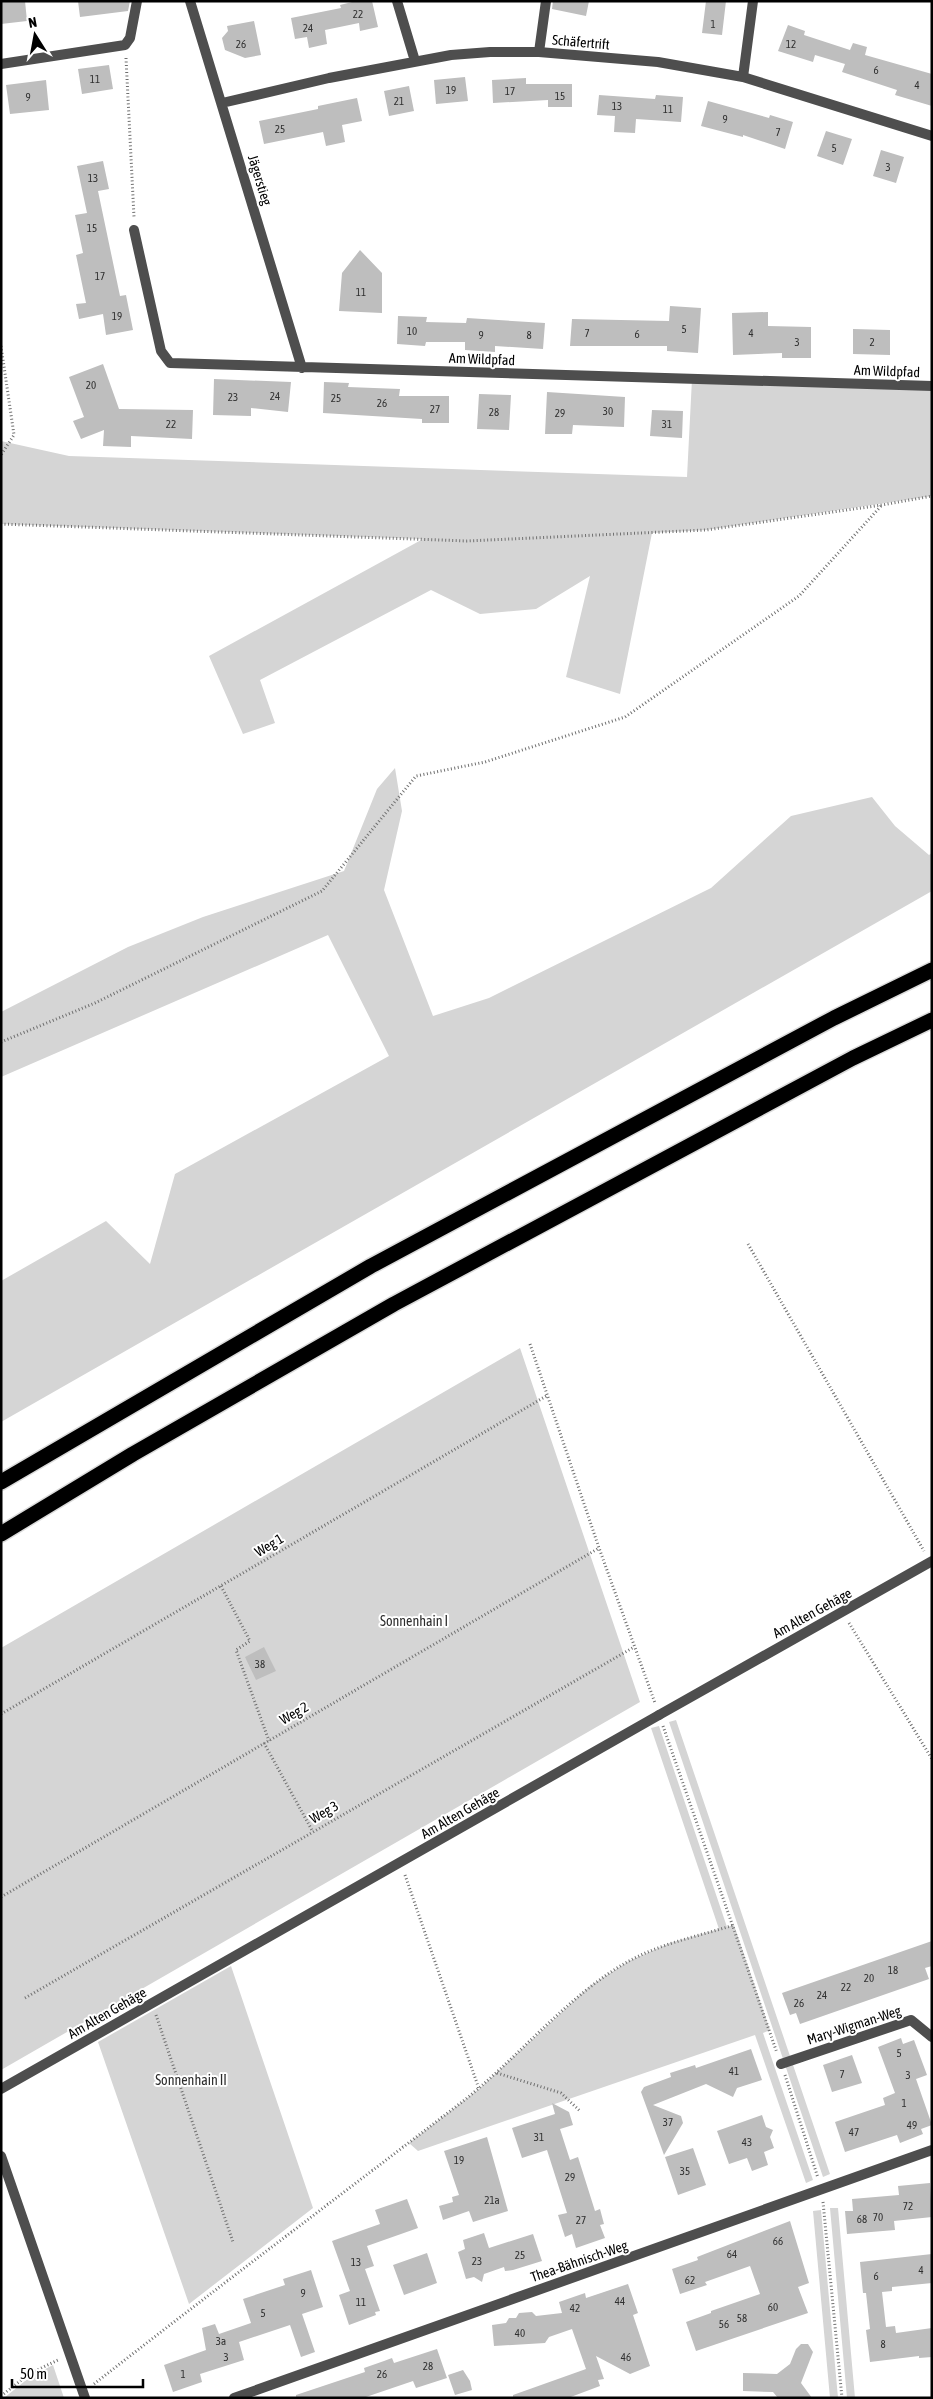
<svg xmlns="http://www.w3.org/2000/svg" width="933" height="2399" font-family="'Asap Condensed',sans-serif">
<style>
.green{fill:#d5d5d5}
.building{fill:#bebebe}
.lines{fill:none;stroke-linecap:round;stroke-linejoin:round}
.highway-casing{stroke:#dbdbdb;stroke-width:18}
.path{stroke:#707070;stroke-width:3;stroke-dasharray:1 2.5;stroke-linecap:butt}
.lane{stroke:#4e4e4e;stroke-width:10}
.street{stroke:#4e4e4e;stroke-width:10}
.highway{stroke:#000;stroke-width:15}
.labels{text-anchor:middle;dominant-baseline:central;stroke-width:4;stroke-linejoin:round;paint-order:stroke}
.number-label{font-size:11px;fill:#303030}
.street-label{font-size:14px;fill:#000;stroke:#fff}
.park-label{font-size:14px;fill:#2c2c2c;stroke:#fff}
</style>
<rect width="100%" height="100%" fill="#fff"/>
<!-- green -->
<path class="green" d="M692,379L932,386V496L706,530L652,533L620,694L566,677L590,576L536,609L480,614L431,590L260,680L275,723L243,734L209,656L423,539L1,524V441L69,456L687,477Z
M395,768L402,811L384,890L433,1016L489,998L711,888L791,816L872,797L895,826L929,855L932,853V891L1,1422V1281L106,1221L150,1264L175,1174L389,1056L328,935L1,1077V1012L128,947L203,917L344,871L377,789Z
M520,1348L640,1702L1,2070V1648Z
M676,1720L830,2174L823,2177L669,1722Z
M659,1726L727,1927L734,1925L770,2030L763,2033L813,2180L806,2183L755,2035L418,2151L409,2143L479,2089L590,1986L629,1961L670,1943L719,1929L651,1728Z
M231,1966L313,2208L189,2304L98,2042Z
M830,2208H838L855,2398H847Z
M821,2210L838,2398H830L813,2211Z
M53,2365L64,2398H4L30,2377Z"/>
<!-- building -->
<path class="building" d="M1,1H25L27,21L1,24Z
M78,1H130L128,11L80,17Z
M356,1H372L378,27L360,31L359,23L325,30L327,44L309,48L307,37L295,39L291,18L341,8L340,5Z
M553,1H589L586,16L552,9Z
M706,1H726L722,35L702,33Z
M254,21L261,55L245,58L225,50L222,38L228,31L227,26Z
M788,25L805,31L804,35L850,50L853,43L867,47L865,55L932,74V106L895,95L897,90L842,72L845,64L815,55L813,62L778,51Z
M109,65L113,89L82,94L78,69Z
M465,77L468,101L436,104L434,80Z
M526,78V84H572V107H548V100L493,103L492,80Z
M46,80L49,110L10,114L6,85Z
M409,86L414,111L389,116L384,91Z
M599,95L655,99L656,95L683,97L681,122L636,119L635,133L614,132L615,116L597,115Z
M357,98L362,121L342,125L345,142L326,146L323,132L264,144L259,121L318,109V106Z
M708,101L769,118L770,115L793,122L785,149L743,135V137L701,126Z
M826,131L852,139L843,165L817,156Z
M881,150L904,157L896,183L873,176Z
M103,161L109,189L98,191L120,296L126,295L133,330L106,335L103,314L79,319L76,304L86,303L76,255L83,253L75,215L87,213L77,166Z
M360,250L382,273V313L339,311L342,273Z
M670,306L701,308L698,353L667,351V346H570L572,319L669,321Z
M768,312V326L811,327V358H782V353L733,355L732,313Z
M398,316L427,317L426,322L466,323L467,318L545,323L543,349L495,346V352L465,350V342H426L425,346L397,344Z
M853,329L890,330V355L853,354Z
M103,364L119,409L193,410L192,439L131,436V447L103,446L104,430L81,439L73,421L84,417L69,377Z
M214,379L291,382L288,412L251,408V416L213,415Z
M324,382L349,383L348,387L400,389L399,396H449V423H422V419L323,413Z
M547,392L625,397L624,427L573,425L572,434H545Z
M479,394L511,395L509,430L477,429Z
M652,410L683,411L682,438L650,436Z
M264,1647L276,1671L256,1680L245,1657Z
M932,1941V1966L925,1968L929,1979L800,2024L796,2013L790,2015L782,1993Z
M901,2038L903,2044L914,2040L927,2075L916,2079L932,2125L921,2129L923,2134L900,2143L897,2135L845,2152L835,2122L885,2105L883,2098L895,2093L878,2047Z
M751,2049L762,2080L737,2088L733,2097L706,2084L653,2105L681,2116L683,2123L664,2155L641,2092L644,2087L671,2077L670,2073L695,2065L696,2068Z
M852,2055L862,2083L832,2092L823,2065Z
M552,2103L569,2112L573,2125L560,2129L570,2160L578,2157L595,2211L600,2209L604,2224L600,2225L605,2238L576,2248L572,2234L565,2237L558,2215L567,2213L547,2150L522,2158L512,2128L555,2114Z
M762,2115L766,2127L773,2130L770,2137L774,2148L764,2152L768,2165L752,2171L747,2158L729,2164L717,2131Z
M487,2137L508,2211L473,2222L469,2211L443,2220L439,2206L453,2202L452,2197L459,2195L444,2151Z
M693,2148L706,2185L678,2195L665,2157Z
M930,2183L932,2217L894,2221L895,2230L847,2234L845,2211H853L852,2199L899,2195L898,2186Z
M407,2199L418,2228L367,2246L374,2266L365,2269L380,2311L375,2312L376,2315L349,2325L339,2295L350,2291L332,2241L380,2224L375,2210Z
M790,2221L809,2283L798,2287L808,2313L696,2351L686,2322L711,2313V2311L760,2294L750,2266L705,2282L707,2285L680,2294L672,2269L698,2260L697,2257Z
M484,2233L489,2248L533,2234L542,2261L513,2270L505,2271L504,2267L484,2274L482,2282L474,2277L466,2279L458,2252L465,2249L463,2240Z
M427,2253L437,2283L404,2295L393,2265Z
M932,2254V2283L892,2287V2291L882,2292L886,2327L895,2326L896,2333L932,2328V2357L919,2358V2356L870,2362L866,2330L870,2329L866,2293H863L860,2262Z
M311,2270L323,2307L302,2314L315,2352L301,2357L290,2325L239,2342L244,2360L200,2374L202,2382L173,2392L164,2365L206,2350L202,2328L215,2324L219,2334L251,2323L243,2299L285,2285L283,2279Z
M628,2284L638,2313L633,2315L650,2366L630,2374L596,2356L604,2379L598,2380L600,2386L568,2398H513V2395L586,2369L572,2329L549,2337L545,2343L494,2346L492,2325L506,2323L509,2318H516L519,2313L532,2312L536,2316L562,2313L559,2302L585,2293L586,2298Z
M801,2344H808L813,2352L801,2383L812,2398H778L773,2392L743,2391V2373L777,2374L790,2364L796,2349Z
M437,2349L447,2378L416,2388L413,2381L363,2398H296V2395L365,2372L364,2368L384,2361L392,2358L394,2363Z
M463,2370L470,2381L472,2390L455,2395L448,2375Z"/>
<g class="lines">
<!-- highway casing -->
<g class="highway-casing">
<path id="highway" d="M1,1482L371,1266L834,1018L932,970
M1,1534L133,1454L394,1304L853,1058L932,1020"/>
</g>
<!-- path -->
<path class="path" d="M126,58L134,217
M1,346L14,435L1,455
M1,524L467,541L706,530L882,505L932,496
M1,1042L95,1003L322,891L416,776L485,762L625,717L799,596L882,505
M748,1244L924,1551
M530,1344L599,1548L655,1703
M221,1586L250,1641L236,1650L269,1741
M849,1623L932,1759
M1,1714L548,1395
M663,1726L777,2053
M264,1743L313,1832
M405,1875L479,2089
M1,1897L599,1548
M25,1998L634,1647
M156,2015L233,2242
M497,2073L561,2093L580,2111
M785,2075L818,2178
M823,2202L842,2398
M94,2384C214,2290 337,2198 458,2105C515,2062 567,1995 629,1961C662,1943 699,1936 734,1925
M1,2396L29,2374L58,2360"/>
<!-- lane -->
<path class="lane" d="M539,52L546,1
M1,2089L659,1715
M1,2156L85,2398"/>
<!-- street -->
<path class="street" d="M190,1L302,368
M397,1L415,61
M1,64L125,45L130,38L137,1
M743,77L753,1
M222,103L329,78L451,55L490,52H539L658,62L743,77L932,136
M134,230L161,351L170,363L932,386
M659,1715L932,1561
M781,2064L911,2020L932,2037
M234,2398L932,2150"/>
<!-- highway -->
<use href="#highway" class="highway"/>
</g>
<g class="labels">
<!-- number labels -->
<g class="number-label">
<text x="358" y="14">22</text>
<text x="713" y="24">1</text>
<text x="308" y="28">24</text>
<text x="241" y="44">26</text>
<text x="791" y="44">12</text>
<text x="876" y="70">6</text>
<text x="95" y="79">11</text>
<text x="917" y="85">4</text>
<text x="451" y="90">19</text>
<text x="510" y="91">17</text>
<text x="560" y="96">15</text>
<text x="28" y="97">9</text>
<text x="399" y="101">21</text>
<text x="617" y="106">13</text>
<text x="668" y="109">11</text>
<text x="725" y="119">9</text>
<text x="280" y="129">25</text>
<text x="778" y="132">7</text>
<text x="834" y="148">5</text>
<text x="888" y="167">3</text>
<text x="93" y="178">13</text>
<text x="92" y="228">15</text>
<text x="100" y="276">17</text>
<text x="361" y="292">11</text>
<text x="117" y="316">19</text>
<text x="684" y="329">5</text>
<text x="412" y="331">10</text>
<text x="587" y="333">7</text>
<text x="751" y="333">4</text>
<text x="637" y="334">6</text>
<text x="481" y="335">9</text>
<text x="529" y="335">8</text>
<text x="797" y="342">3</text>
<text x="872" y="342">2</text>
<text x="91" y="385">20</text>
<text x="275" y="396">24</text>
<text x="233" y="397">23</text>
<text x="336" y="398">25</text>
<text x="382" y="403">26</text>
<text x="435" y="409">27</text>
<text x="608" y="411">30</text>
<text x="494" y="412">28</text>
<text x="560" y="413">29</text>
<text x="171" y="424">22</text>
<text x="667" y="424">31</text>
<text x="260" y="1664">38</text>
<text x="893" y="1970">18</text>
<text x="869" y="1978">20</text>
<text x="846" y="1987">22</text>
<text x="822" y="1995">24</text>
<text x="799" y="2003">26</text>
<text x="899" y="2053">5</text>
<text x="734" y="2071">41</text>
<text x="842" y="2074">7</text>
<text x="908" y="2075">3</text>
<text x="904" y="2103">1</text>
<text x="668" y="2122">37</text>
<text x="912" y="2125">49</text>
<text x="854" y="2132">47</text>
<text x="539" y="2137">31</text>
<text x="747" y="2142">43</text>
<text x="459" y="2160">19</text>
<text x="685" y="2171">35</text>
<text x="570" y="2177">29</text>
<text x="492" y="2200">21a</text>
<text x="908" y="2206">72</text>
<text x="878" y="2217">70</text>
<text x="862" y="2219">68</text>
<text x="581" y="2220">27</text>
<text x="778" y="2241">66</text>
<text x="732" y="2254">64</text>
<text x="520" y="2255">25</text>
<text x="477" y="2261">23</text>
<text x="356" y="2262">13</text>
<text x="921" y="2270">4</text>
<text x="876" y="2276">6</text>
<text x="690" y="2280">62</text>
<text x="303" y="2293">9</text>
<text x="620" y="2301">44</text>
<text x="361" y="2302">11</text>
<text x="773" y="2307">60</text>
<text x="575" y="2308">42</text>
<text x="263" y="2313">5</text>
<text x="742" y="2318">58</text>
<text x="724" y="2324">56</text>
<text x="520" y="2333">40</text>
<text x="221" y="2341">3a</text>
<text x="883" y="2344">8</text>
<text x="226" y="2357">3</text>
<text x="626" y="2357">46</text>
<text x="428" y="2366">28</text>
<text x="183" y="2374">1</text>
<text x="382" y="2374">26</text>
</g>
<!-- street labels -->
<g class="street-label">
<text transform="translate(581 42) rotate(5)">Schäfertrift</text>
<text transform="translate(260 180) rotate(73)">Jägerstieg</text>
<text transform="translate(482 359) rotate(2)">Am Wildpfad</text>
<text transform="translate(887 371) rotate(2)">Am Wildpfad</text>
<text transform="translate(269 1545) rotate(-31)">Weg 1</text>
<text transform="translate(812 1613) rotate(-29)">Am Alten Gehäge</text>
<text transform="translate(294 1713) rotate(-30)">Weg 2</text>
<text transform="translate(324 1812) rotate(-30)">Weg 3</text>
<text transform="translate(460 1813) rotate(-30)">Am Alten Gehäge</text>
<text transform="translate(107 2013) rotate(-30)">Am Alten Gehäge</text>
<text transform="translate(854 2025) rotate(-18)">Mary-Wigman-Weg</text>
<text transform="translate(579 2261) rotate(-19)">Thea-Bähnisch-Weg</text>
</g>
<!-- park labels -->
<g class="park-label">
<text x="414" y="1621">Sonnenhain I</text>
<text x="191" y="2080">Sonnenhain II</text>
</g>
</g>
<!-- border -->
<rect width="933" height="2399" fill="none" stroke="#000000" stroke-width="5"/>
<!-- north arrow -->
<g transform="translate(35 35) rotate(349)" stroke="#ffffff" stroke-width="4" paint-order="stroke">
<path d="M0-4L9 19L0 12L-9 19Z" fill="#000000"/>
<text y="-8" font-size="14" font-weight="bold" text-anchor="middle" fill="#000000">N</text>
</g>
<!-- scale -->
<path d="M12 2379v8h131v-8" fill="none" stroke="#000000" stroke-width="2.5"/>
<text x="20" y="2379" font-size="15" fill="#000000" stroke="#ffffff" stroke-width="4" paint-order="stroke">50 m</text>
</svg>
